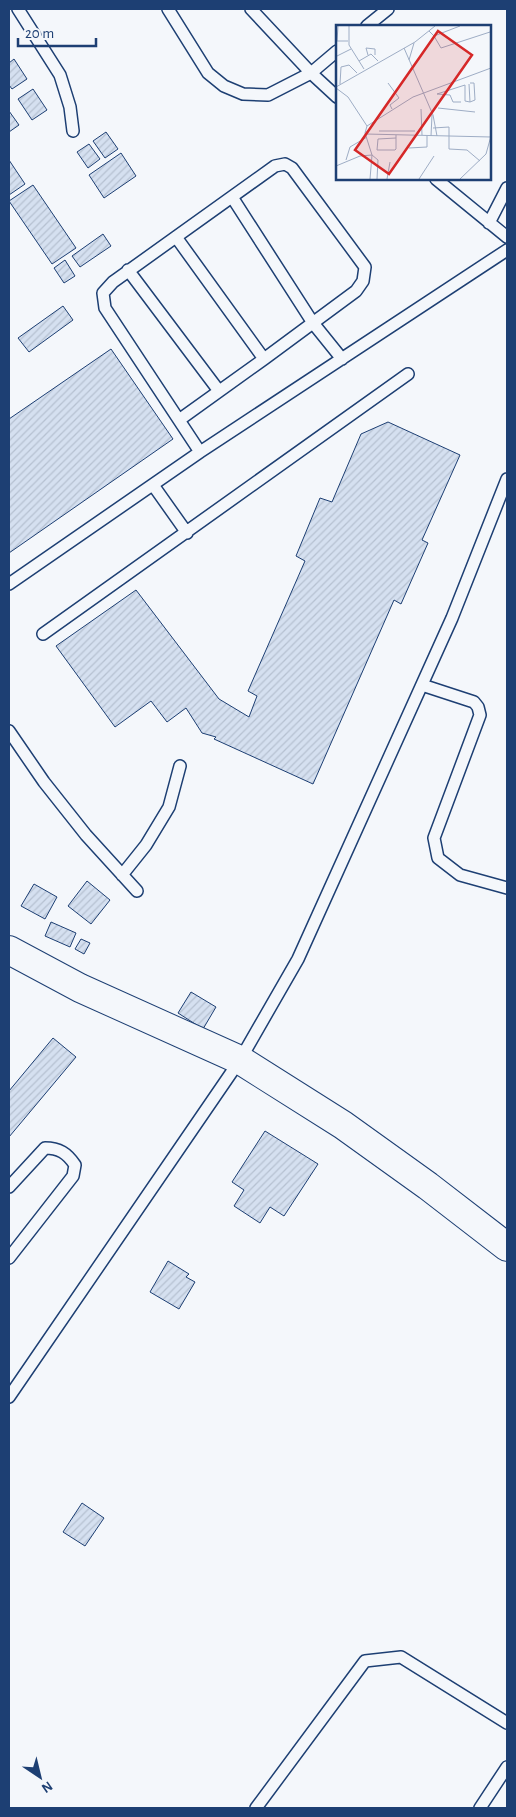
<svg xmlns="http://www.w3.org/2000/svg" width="516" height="1817" font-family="'Alegreya Sans',sans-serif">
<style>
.building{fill:url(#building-hatch);stroke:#1d3f73}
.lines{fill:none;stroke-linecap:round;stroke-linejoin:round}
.lane-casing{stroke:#1d3f73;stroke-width:14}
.secondary-casing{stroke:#1d3f73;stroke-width:30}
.lane{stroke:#f4f7fb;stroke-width:11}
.secondary{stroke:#f4f7fb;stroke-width:28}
.inset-road{fill:none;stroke:#9eadc5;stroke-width:1}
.view{fill:#d62828;fill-opacity:0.15;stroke:#d62828;stroke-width:2.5}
.inset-edge{fill:none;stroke:#1d3f73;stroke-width:2.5}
</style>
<defs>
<pattern id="building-hatch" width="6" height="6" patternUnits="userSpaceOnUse" patternTransform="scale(1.25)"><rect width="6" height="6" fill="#d5e0f0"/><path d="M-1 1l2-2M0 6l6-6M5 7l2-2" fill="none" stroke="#b6c1d1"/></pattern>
</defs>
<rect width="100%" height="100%" fill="#f4f7fb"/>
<!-- building -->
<path class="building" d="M14,59L27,79L12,89L9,85V63Z
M33,89L47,110L32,120L18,99Z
M9,111L19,125L9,132Z
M106,132L118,149L105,158L93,141Z
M89,144L100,159L88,168L77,152Z
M121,153L136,176L104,198L89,175Z
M9,160L25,184L9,195Z
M33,185L76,248L52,264L9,201Z
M103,234L111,246L80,267L72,256Z
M65,260L75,276L64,283L54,268Z
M63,306L73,320L29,352L18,338Z
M111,349L173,439L9,553V419Z
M388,422L460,455L422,540L428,543L401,604L394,600L313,784L214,739L216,737L202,733L186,708L167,722L151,701L115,727L56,646L136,590L219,699L249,717L257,696L248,691L305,561L296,556L320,498L332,502L361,434Z
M87,881L110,900L91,924L68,906Z
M34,884L57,897L45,919L21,906Z
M51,922L76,933L70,947L45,936Z
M81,939L90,943L84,954L75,949Z
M191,992L216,1007L203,1029L178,1013Z
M53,1038L76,1057L9,1137V1091Z
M265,1131L318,1164L284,1216L270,1207L260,1223L234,1206L244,1190L232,1182Z
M168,1261L189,1274L186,1277L195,1282L179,1309L150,1292Z
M82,1503L104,1518L85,1546L63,1532Z"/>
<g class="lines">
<!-- lane casing -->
<g class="lane-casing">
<path id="lane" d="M18,9L60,75L70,107L73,131
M168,9L208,73L224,86L243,94L268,95L311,73L337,97
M251,9L311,73L337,51
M367,26L388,9
M436,179L507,237
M232,197L313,323L342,359
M489,223L507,188
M176,237L264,359
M128,270L219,391
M179,420L264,359L356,291L363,281L365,267L292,168L285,164L275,166L113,282L103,293L105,308L200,452
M153,485L187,533
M9,584L200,452L507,250
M43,634L408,374
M422,685L474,702L478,707L480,715L434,838L438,858L460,875L507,888
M9,731L44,782L86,835L137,891
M122,875L146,845L169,807L180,766
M9,1187L45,1148C59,1148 67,1153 75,1165L73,1176L9,1258
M9,1397L240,1060L298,959L452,618L507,479
M256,1808L365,1661L401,1657L507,1723
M480,1808L507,1767"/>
</g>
<!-- secondary casing -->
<g class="secondary-casing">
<path id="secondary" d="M9,950L80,988L240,1060L343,1125L428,1186L507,1247"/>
</g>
<!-- lane -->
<use href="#lane" class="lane"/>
<!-- secondary -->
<use href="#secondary" class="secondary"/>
</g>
<!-- overview -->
<g transform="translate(336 25)">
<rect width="155" height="155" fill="#f4f7fb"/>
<path class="inset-road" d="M2,1L1,16H12M13,1V20L28,44M93,6L98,11L124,1M98,11L105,23L154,7M68,23L97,90L101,111M32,30L30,23L39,24V30M1,31L15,24M73,35L78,18M23,36L35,29L42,36M52,58L63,73L54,80L56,84M134,58H138L139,75L134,77M4,59L5,42L13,40L21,48M133,59L134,77M129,60V76L134,77M0,62L79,17L99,1M0,63L12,72L31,101M125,77H117L114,70L101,69L129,60M102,83L139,87M85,84L86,110M97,103L113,102V124L131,125L144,136M43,106H79M30,109L155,112M95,111L96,90M60,113L42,114L41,125H59L60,124V110M73,123L91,122V111M10,135L14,122L31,112M0,141L24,131L36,130L34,154M41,154L42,135L36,130L29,108L31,101L77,72L155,43M51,154L54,137M83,154L98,131M124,154L150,129L155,111"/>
<path class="view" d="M102,6L136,30L53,149L19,125Z"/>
<rect width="155" height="155" class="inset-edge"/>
</g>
<!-- border -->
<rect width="516" height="1817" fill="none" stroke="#1d3f73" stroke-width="20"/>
<!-- north arrow -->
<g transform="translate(40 1777) rotate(145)" stroke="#f4f7fb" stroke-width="4" paint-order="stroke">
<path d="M0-4L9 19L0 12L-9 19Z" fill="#1d3f73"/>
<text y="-8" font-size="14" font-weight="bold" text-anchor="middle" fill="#1d3f73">N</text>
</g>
<!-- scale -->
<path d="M18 38v8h78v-8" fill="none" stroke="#1d3f73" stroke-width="2.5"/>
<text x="25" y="38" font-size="15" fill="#1d3f73" stroke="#f4f7fb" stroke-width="4" paint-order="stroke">20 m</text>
</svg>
